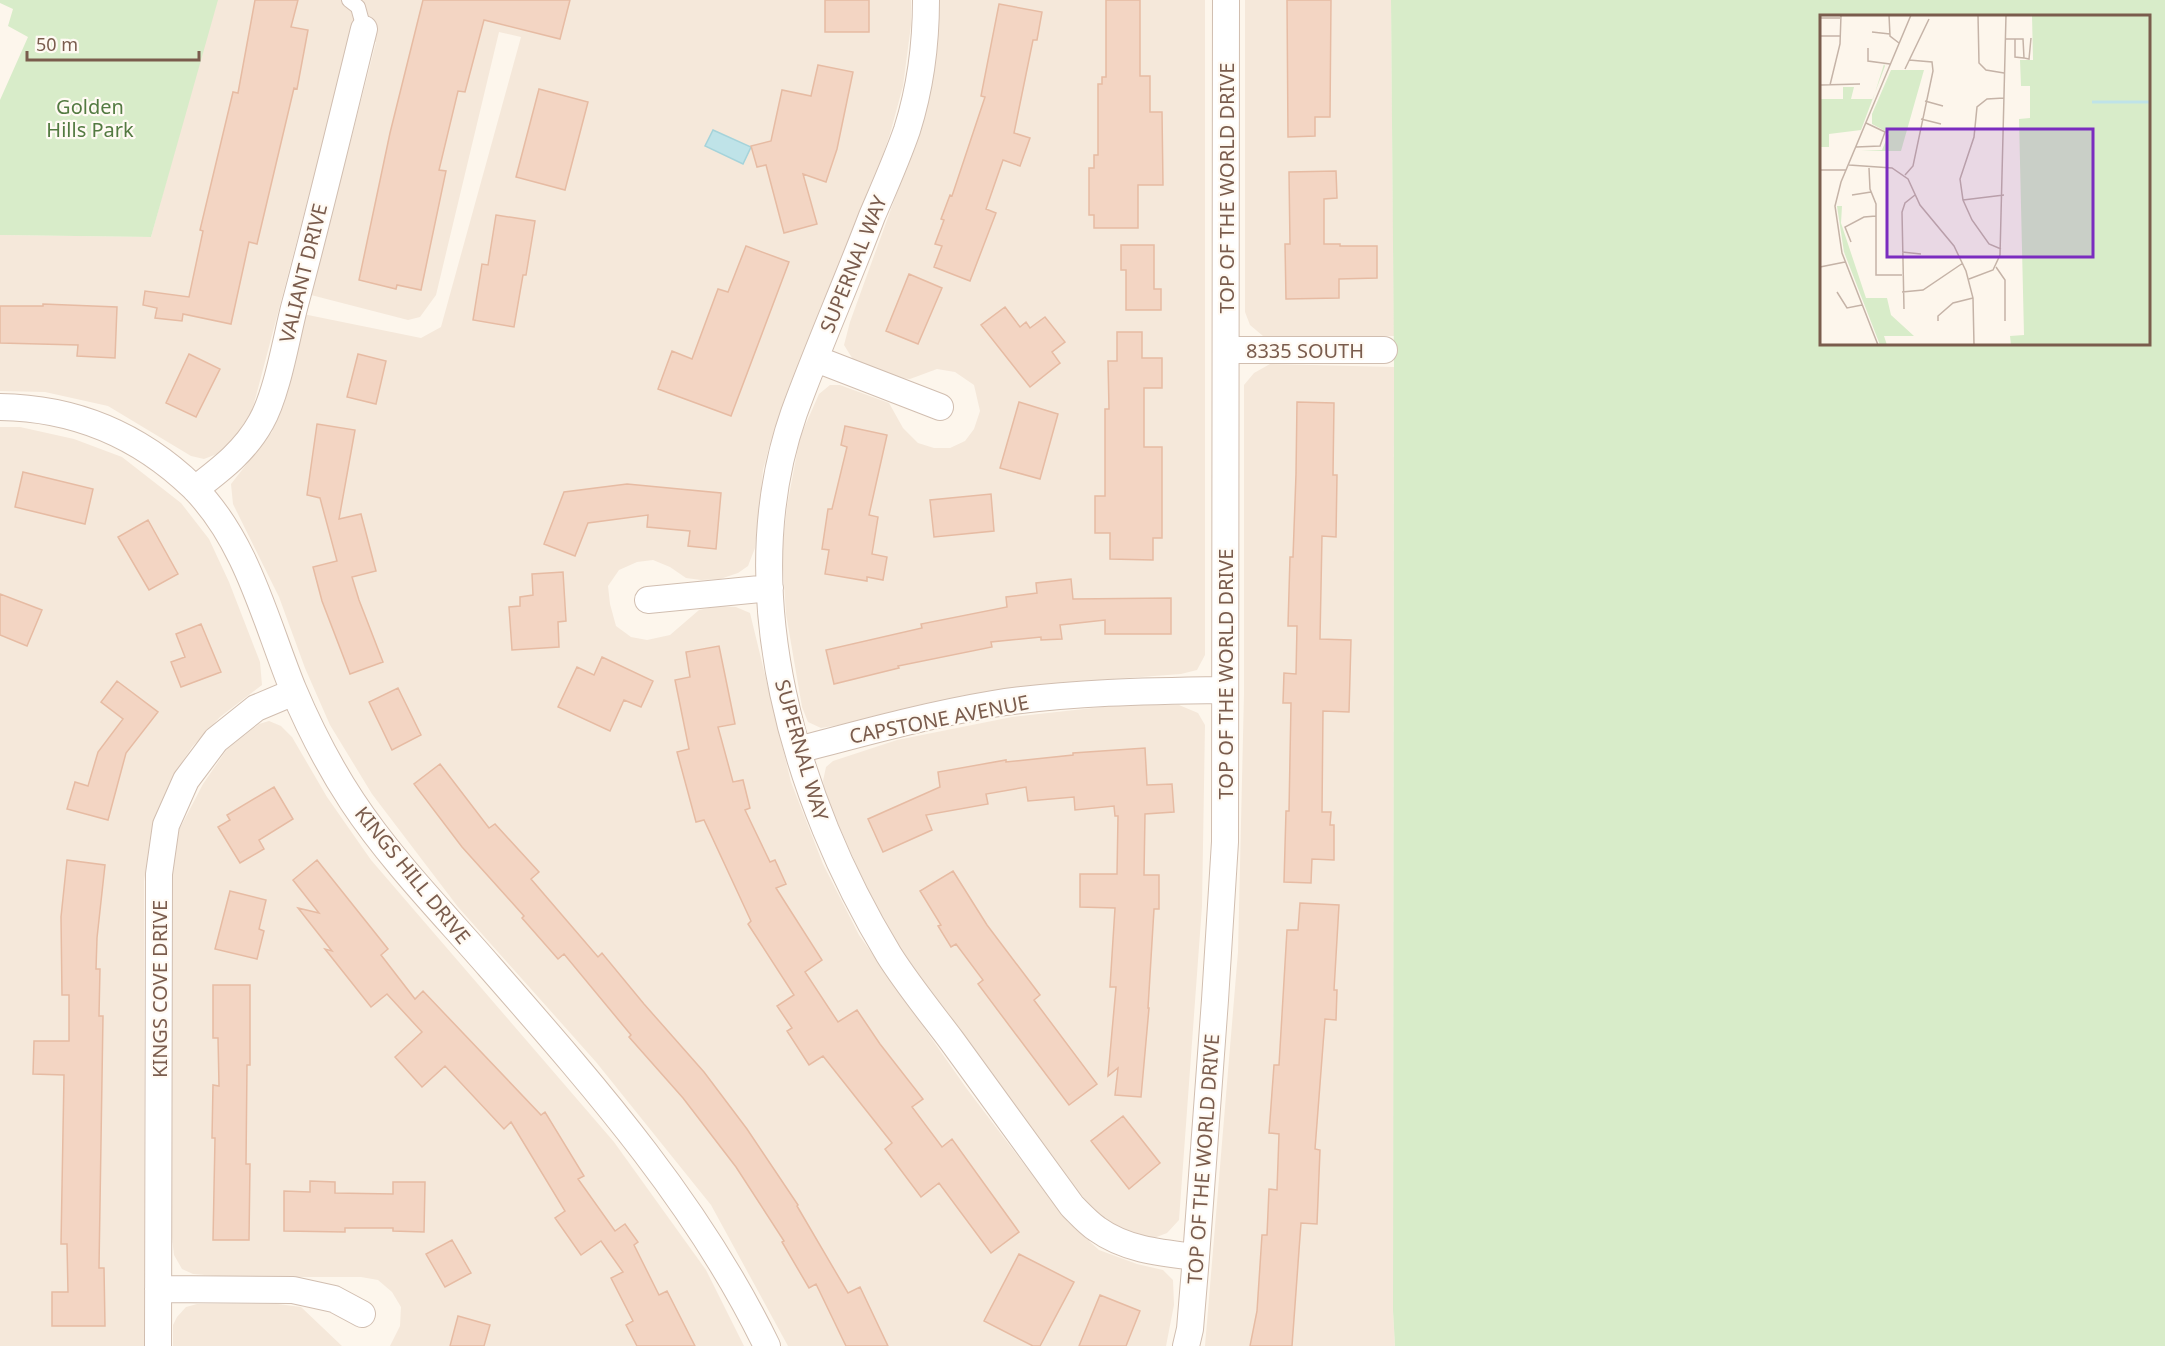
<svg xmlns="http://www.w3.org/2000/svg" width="2165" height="1346" font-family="'Noto Sans',sans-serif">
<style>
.residential{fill:#f5e8da}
.green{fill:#d8ecc9;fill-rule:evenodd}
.water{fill:#bfe3e8;stroke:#a5d3da;stroke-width:1.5}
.building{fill:#f3d5c3;stroke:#e6bba3;stroke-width:1.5}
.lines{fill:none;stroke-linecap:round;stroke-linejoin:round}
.service-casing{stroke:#d1beb0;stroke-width:16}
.minor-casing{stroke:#d1beb0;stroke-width:28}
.service{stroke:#fff;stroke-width:14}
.minor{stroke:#fff;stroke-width:26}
.labels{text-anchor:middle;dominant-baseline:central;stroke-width:4.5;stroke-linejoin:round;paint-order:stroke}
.park-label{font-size:20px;fill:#537a41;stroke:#fffaf3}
.street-label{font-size:20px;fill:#7a5c4d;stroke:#fffaf3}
.inset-river{fill:none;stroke:#bfe3e8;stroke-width:3}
.inset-road{fill:none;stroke:#c5b3a7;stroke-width:1.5}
.view{fill:#7b2cbf;fill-opacity:0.15;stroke:#7b2cbf;stroke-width:3}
.inset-edge{fill:none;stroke:#7a5c4d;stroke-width:3}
</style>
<rect width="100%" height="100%" fill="#fdf6ec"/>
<!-- residential -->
<path class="residential" d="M216,0H911V25L903,86L890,134L873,184L771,440L763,470L755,548L748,566L738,573L720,579L701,580L686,578L670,567L653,560L637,562L619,570L608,586L610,604L616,626L631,637L647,640L670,635L699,610L718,606L736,607L750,613L791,782L823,864L859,935L967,1089L1068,1222L1099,1250L1137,1264L1163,1270L1173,1280L1174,1305L1166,1346H788L711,1205L596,1062L458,907L372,794L330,725L305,668L279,597L233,504L231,484L272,432L284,396L303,314L421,338L441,327L521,37L499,32L436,295L420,317L408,320L311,295L376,42L351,36L252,411L235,437L217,454L204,459L191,456L108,406L45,392L0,391V235L151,237Z
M938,0H1205V655L1197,670L1181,674L1059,683L962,697L874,719L821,728L808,722L802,707L786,614L782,553L787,506L800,437L819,394L830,385H840L889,403L903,428L918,443L934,448H950L965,441L974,429L980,411L974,385L955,372L937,369L910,379L899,378L854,361L844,345L850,322L924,118L934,72L938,36Z
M1245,0H1391L1394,336H1263L1250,325L1245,312Z
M1270,364L1394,367L1393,1311L1395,1346H1205L1238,952L1244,694V385L1254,373Z
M0,427H20L74,439L122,457L181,503L209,539L229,582L260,662L262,685L220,717L192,747L174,775L154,823L144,881V1346H0Z
M1120,705H1179L1198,713L1205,725L1202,906L1179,1220L1167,1233L1149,1240L1128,1233L1101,1217L1067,1179L930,993L895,943L868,891L826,797L823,781L826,767L833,761L897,740L1012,717Z
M269,721L281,726L292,737L327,797L371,860L614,1142L706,1270L744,1346H390L400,1326L401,1307L392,1292L378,1280L361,1277H228L193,1274L182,1269L174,1255L172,1238V865L179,830L203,784L227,749L259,724Z
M197,1304H278L301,1307L342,1346H173V1325L177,1317L186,1307Z"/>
<!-- green -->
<path class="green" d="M0,0H218L151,237L0,235V100L28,37L8,26L13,9L0,3Z
M1391,0H2165V1346H1395L1393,1311L1394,367ZM1822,16H2148V344H1822Z"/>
<!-- water -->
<path class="water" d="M713,130L751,147L743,164L705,146Z"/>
<!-- building -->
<path class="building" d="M255,0H298L291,27L308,30L297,89L294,88L257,244L249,242L231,324L183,314L182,321L155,318L157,308L143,305L145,291L189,297L203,231L200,230L233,92L238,93Z
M423,0H570L560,39L484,20L465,92L458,91L439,170L446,171L421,290L397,285L396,289L359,280L390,133Z
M825,0H869V32H825Z
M1106,0H1140V76H1150V112H1162L1163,185H1138V228H1094V215H1089V168H1094V155H1098V84H1102V77H1106Z
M1287,0H1331L1330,117H1315V136L1288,137Z
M999,4L1042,12L1037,40H1033L1014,133L1030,138L1020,166L1003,160L986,209L996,213L970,281L934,267L942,246L935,244L944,220L941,219L950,195L952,196L985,97L981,96Z
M818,65L853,72L837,149L826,182L803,174L817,224L784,233L766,165L757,167L751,146L771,141L782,90L811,96Z
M539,89L588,102L565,190L516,177Z
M1336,171L1337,198L1324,199V244H1340V246H1377V278L1339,279V298L1286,299L1285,244H1290L1289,172Z
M496,215L535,221L526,275H523L514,327L473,320L482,264L488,265Z
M1121,245H1154V289H1161V310H1126V270H1121Z
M746,246L789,262L731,416L658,389L672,351L692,359L718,289L728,292Z
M909,274L942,288L918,344L886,331Z
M43,304L117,307L115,358L77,356L78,345L0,343V306H43Z
M1005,307L1020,327L1026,322L1030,328L1045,317L1065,342L1052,352L1060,363L1030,387L981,325Z
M1117,332H1142V358H1162V388H1144V447H1162V538H1153V560L1110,559V533H1095V496H1105V409H1109L1108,361H1117Z
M189,354L220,369L196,417L166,403Z
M358,354L386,361L376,404L347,397Z
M1019,402L1058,414L1040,479L1000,468Z
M1297,402L1334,403L1333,475H1337L1336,537L1322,536L1320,639L1351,640L1349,712L1323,711L1322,812H1331L1330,825H1334V860L1312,859L1311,883L1284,882L1286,811H1289L1291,703H1283L1284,673L1296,674L1297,626H1288L1290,557H1293L1296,474Z
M317,424L355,430L339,519L361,514L376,571L352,577L359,600L383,662L350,674L322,601L313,567L337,561L320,498L307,495Z
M845,426L887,435L869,515L878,517L872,554L887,557L883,580L867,577V581L825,574L829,550L822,549L828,509H832L847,447L841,445Z
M23,472L93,489L85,524L15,507Z
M627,484L721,493L716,549L688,546L690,531L647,527L648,515L588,523L575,556L544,544L564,492Z
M991,494L994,531L934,537L930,500Z
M148,520L178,574L149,590L118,537Z
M563,572L566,621L558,622L559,647L512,650L509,607L520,606V597L533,595L532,574Z
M1071,579L1073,599L1171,598V634H1105V620L1060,625L1062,639L1041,640V637L991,642L992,647L898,666L899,668L834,684L826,650L922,628L921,624L1007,607L1006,597L1037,593L1036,583Z
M0,594L42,610L27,646L0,635Z
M201,624L221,672L181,687L171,662L185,657L176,634Z
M719,646L735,724L718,727L733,782L743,780L750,808L745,810L770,862L775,860L786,884L776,888L822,960L805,972L838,1022L857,1010L880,1044L923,1099L912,1107L942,1147L952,1139L1019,1232L991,1253L939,1183L921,1197L885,1149L892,1143L823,1056L809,1065L787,1031L792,1028L777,1006L794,995L748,924L751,921L704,820L696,822L677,752L689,749L675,680L690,677L686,652Z
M602,657L653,681L641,707L624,700L610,731L558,707L577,667L594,675Z
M117,681L158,712L126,753L108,820L67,809L75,782L88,786L98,752L123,719L101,702Z
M398,688L421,735L392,750L369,702Z
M1145,748L1147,785L1172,784L1174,812L1145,814L1144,875H1159V909H1154L1148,1008H1149L1141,1097L1115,1095L1118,1068L1108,1076L1116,987H1110L1115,908L1080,907V874H1117L1118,816H1115L1114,806L1075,810L1074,797L1028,801L1026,787L986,794L988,804L926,815L932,830L883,852L868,819L940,787L938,772L1006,760V762L1073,755V753Z
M440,764L489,828L495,824L539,872L531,879L598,957L602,953L644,1004L704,1072L747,1129L798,1205L797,1206L848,1293L860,1287L888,1346H846L816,1284L809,1288L782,1242L784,1241L736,1167L683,1098L629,1037L631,1035L564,954L558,959L522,918L524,916L462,847L414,784Z
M274,787L293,819L259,840L264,849L240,863L218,827L230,820L227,815Z
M67,860L105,865L97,938L96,969H100L99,1016H103L99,1268H104L105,1326H52V1292H68L67,1244H61L64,1075L33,1074L34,1041H69V995H62L61,917Z
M317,860L388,949L381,955L415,999L423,991L541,1115L545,1112L584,1176L578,1179L615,1231L625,1224L638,1242L634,1245L659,1295L667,1291L695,1346H637L626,1325L633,1321L611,1278L623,1272L601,1241L581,1255L555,1218L565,1211L511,1122L504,1129L445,1066L422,1087L395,1057L422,1032L387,994L371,1007L325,949L332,951L298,908L319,913L293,880Z
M953,871L987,925L1040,995L1034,1000L1097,1084L1069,1105L978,984L983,980L956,944L951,947L938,926L941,925L920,891Z
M230,891L266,900L259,929L264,931L257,959L215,949Z
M1300,903L1339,905L1334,990H1337L1336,1020L1325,1019L1315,1149L1320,1150L1317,1224L1301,1223L1292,1346H1250L1257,1311L1262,1235H1267L1269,1189L1277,1190L1279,1134L1269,1133L1274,1065H1279L1287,930H1298Z
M213,985H250V1065H247L246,1164H250L249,1240H213L215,1138H212L213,1085L219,1086L218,1038H213Z
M1123,1116L1160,1163L1129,1189L1091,1141Z
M310,1181L335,1182V1193L393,1194V1182H425L424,1232L393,1231V1228H345V1232L284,1231V1191L310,1192Z
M452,1240L471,1273L445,1287L426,1254Z
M1019,1254L1074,1282L1040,1346H1033L984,1321Z
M1100,1295L1140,1311L1126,1346H1079Z
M458,1316L490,1325L484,1346H450Z"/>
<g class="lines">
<!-- service casing -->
<g class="service-casing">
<path id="service" d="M349,0L358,7L364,29"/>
</g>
<!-- minor casing -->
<g class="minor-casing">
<path id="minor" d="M926,0C926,43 920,89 907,130C897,159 884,188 872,216C847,282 818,347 794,413C732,591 795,800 889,955C908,985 931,1013 952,1041C992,1096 1032,1151 1072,1206C1080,1214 1088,1223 1097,1229C1126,1250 1162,1253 1196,1257
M1226,350H1384
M816,359L940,407
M0,407C75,408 139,435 193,487C247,541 265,620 293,689C309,727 329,766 352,801C391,860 442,912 489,966C593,1085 697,1202 767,1346
M195,489C221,469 245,451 261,422C277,394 286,340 294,308C319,215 341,122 364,29
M648,600L770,588
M798,750C862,733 927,715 993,704C1069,692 1147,691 1225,690
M158,1289L293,1290L334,1299L362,1314
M158,1346L159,874L166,825L186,780L216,740L256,708L294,692
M1186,1346L1190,1329L1196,1257L1215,1000L1225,842L1226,0"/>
</g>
<!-- service -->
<use href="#service" class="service"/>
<!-- minor -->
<use href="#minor" class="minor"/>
</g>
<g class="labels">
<!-- park labels -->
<g class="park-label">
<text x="90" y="106">Golden<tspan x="90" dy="23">Hills Park</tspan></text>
</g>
<!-- street labels -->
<g class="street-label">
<text transform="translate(1226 188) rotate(-90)">TOP OF THE WORLD DRIVE</text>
<text transform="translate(853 264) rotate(-68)">SUPERNAL WAY</text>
<text transform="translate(303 273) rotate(-76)">VALIANT DRIVE</text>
<text x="1305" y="350">8335 SOUTH</text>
<text transform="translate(1225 674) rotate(-90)">TOP OF THE WORLD DRIVE</text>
<text transform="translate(939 719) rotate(-11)">CAPSTONE AVENUE</text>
<text transform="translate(802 750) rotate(74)">SUPERNAL WAY</text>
<text transform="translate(413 875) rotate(51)">KINGS HILL DRIVE</text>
<text transform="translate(159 989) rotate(-90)">KINGS COVE DRIVE</text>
<text transform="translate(1203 1159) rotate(-86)">TOP OF THE WORLD DRIVE</text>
</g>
</g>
<!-- overview -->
<g transform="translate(1820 15)">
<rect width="330" height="330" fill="#fdf6ec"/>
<path d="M212,0H330V330H191L190,321L204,320L199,104L210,103V71H201L200,45H213ZM64,49L65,51L41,115L9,119V132H0V84H23V72H34L31,84H53ZM71,55H104L81,136H41L62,135L69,118L52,109V99ZM17,191H22L21,208L46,283H67L71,300L94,321H64L67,330H60L24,237Z" fill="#d8ecc9"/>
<path class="inset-river" d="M272,87H330"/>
<path class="inset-road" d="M69,0L70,21L79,28M158,0L159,48L166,55L184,58M0,3H20M52,17L70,19M0,21H21M186,24H203L204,43L209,44L211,23M195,24V42L204,43M48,33V46L70,49M85,54L109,4M0,70L40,69M10,70L20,29L21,0M105,86L123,91M101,104L121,109M36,132L60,131L65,117L46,108M29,150L72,153L88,164L100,190L134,231L146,256L153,283L154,330M49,153L50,174L56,189V260H82M0,155H26M85,160L93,151L113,56L112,47L89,45M32,180L51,177M143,185L184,180M31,227L25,212L44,202L56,201M181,234L169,229L152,205L143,185L140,164L154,122L157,92L167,84L184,83M82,237L101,239M0,252L25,247M176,252L185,265V306M149,264L173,255L180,240L186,0M17,277L27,293L42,290M82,277L103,275L143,248M84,294L82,197L85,188L95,180M118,306V301L133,288L153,283M58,330L22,238L15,191L21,167L91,0"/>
<path class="view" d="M67,114H273V242H67Z"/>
<rect width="330" height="330" class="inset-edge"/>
</g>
<!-- scale -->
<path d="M27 51v9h172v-9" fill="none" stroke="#7a5c4d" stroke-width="3"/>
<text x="36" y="51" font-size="18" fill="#7a5c4d" stroke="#fffaf3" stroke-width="4.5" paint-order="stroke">50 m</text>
</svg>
